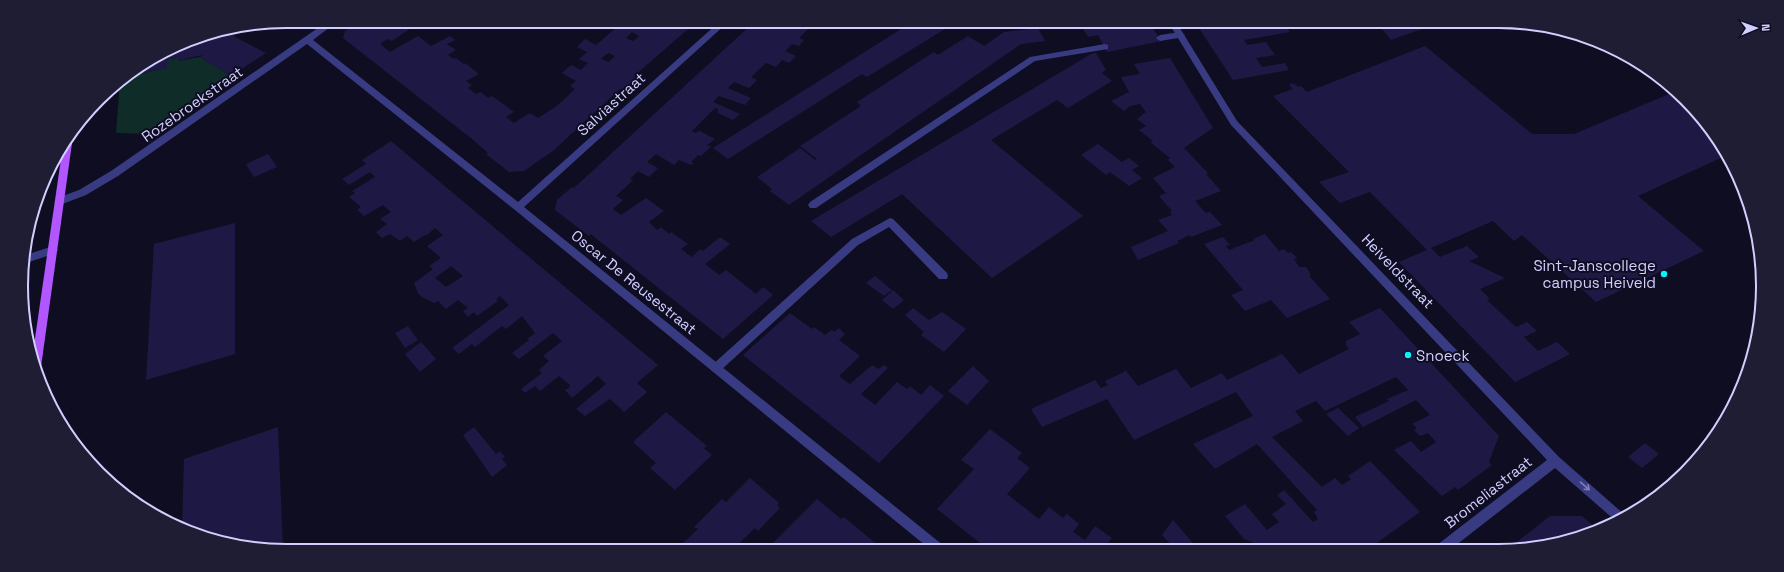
<svg xmlns="http://www.w3.org/2000/svg" width="1784" height="572" font-family="'Space Grotesk',sans-serif">
<style>
.green{fill:#102c29}
.building{fill:#1e1944;fill-rule:evenodd}
.lines{fill:none;stroke-linecap:round;stroke-linejoin:round}
.service{fill:#383b82;fill-rule:evenodd}
.minor{fill:#383b82;fill-rule:evenodd}
.primary{fill:#b256ff;fill-rule:evenodd}
.oneway{stroke:#7d7eba}
.poi-dot{fill:#00f5fa;stroke:#0f0d22;stroke-width:1.5}
.labels{text-anchor:middle;dominant-baseline:central;stroke-width:4;stroke-linejoin:round;paint-order:stroke}
.street-label{font-size:15px;fill:#d1cfff;stroke:#0f0d22}
.poi-label{font-size:15px;fill:#d1cfff;stroke:#0f0d22;text-anchor:end}
.rim{fill:none;stroke:#d1cfff;stroke-width:2}
</style>
<rect width="100%" height="100%" fill="#0f0d22"/>
<!-- green -->
<path class="green" d="M178,57V61L200,57L231,76L147,134L116,133L120,81L129,76L167,68V60Z"/>
<!-- building -->
<path class="building" d="M359,21L417,22L421,24L414,29L411,28L392,41L387,39L380,44L390,52L418,36L431,46L450,36L455,40L447,44L456,50L448,55L454,59L456,58L464,64L465,63L479,74L466,81L472,85L468,88L476,94L481,92L488,98L492,96L514,112L506,117L514,123L530,113L538,118L557,106L575,89L570,86L576,81L562,73L571,65L581,70L588,63L579,59L587,52L577,47L585,39L596,45L618,26L624,29L631,22L673,23L688,29L634,76L639,78L627,90L620,89L554,150L524,171L509,172L486,154L488,153L472,139L343,38L345,31ZM632,32L639,36L633,41L626,38ZM608,53L615,56L609,62L601,59Z
M753,23H827L822,28L813,24L799,38L804,40L799,46L792,44L785,51L796,56L789,63L782,60L776,67L766,63L751,77L757,80L749,88L734,82L728,88L751,98L745,105L719,96L713,102L740,114L733,120L718,113V109L715,108L692,131L695,133L700,131L715,139L707,145L711,147L701,156L698,155L691,162L693,163L691,165L679,160L674,165L656,154L647,162L658,168L649,177L638,171L630,179L633,180L616,196L623,200L613,209L621,215L646,198L664,211L649,222L657,230L661,227L669,234L671,232L688,244L681,249L692,257L700,249L703,251L720,237L730,244L705,264L719,275L726,270L756,294L763,287L773,295L723,339L593,236L591,234L589,236L555,210L557,200L572,187L574,188Z
M250,24L233,36L266,53L231,76L200,57L202,55L178,61V57L167,60V68L130,76L177,46V51L185,49V43H181L185,41L235,26Z
M909,24H953L867,77L862,74L728,159L713,148Z
M1100,24L1150,25L1162,41L1107,52L1098,35L1088,37L1082,27Z
M1197,25H1267L1269,28L1285,25L1290,32L1244,40L1247,45L1266,42L1275,55L1256,58L1262,67L1285,63L1289,70L1233,80Z
M1379,25L1418,26L1422,29L1391,40Z
M1038,28L1045,41L1021,44L789,205L770,191L772,189L757,177L800,148L815,160L817,159L800,146L861,106L857,102L934,52L938,55L968,36L984,46L1004,32Z
M1425,46L1532,134H1574L1676,91L1686,99L1718,139L1727,155L1638,196L1704,251L1596,302L1522,235L1514,241L1493,221L1431,248L1440,257L1467,246L1479,257L1469,261L1505,278L1480,289L1490,299L1487,300L1516,327L1527,322L1537,331L1524,337L1538,351L1557,342L1570,354L1515,382L1399,262L1427,250L1370,192L1340,203L1319,182L1349,172L1273,96L1293,89L1290,86V83L1295,84L1298,87L1301,86L1307,92Z
M1096,53L1106,70L1102,73L1112,81L1068,108L1057,100L991,140L1083,216L992,278L902,194L831,237L811,221L1091,54Z
M1170,58L1213,128L1184,148L1208,173L1206,174L1221,191L1195,201L1206,213L1210,212L1222,225L1191,237L1190,235L1177,241L1179,243L1138,260L1131,247L1168,231L1158,220L1172,215L1170,212L1172,211L1159,196L1166,193L1153,178L1175,167L1168,160L1170,158L1150,142L1153,141L1139,130L1146,126L1137,119L1146,112L1140,104L1130,106L1124,111L1111,101L1129,92L1121,77L1140,74L1134,64Z
M391,141L658,365L637,383L647,392L624,412L610,399L585,416L576,409L606,384L598,376L572,398L565,390L569,388L570,385L559,376L540,391L535,386L525,393L521,389L542,373L539,370L549,361L543,356L562,341L553,333L519,359L512,353L529,340L527,339L535,333L522,316L506,329L502,326L475,347L472,344L459,354L452,348L509,305L500,296L496,300L498,301L477,316L474,312L468,317L463,311L468,308L458,300L446,309L438,301L434,303L422,297L418,293L414,283L433,269L429,266L441,258L427,246L443,235L435,228L426,236L425,235L414,242L407,236L400,241L390,234L382,238L376,232L387,224L380,219L391,212L383,205L364,216L357,210L361,207L349,197L355,193L352,191L375,177L370,172L349,185L342,179L366,164L362,160ZM451,266L463,276L446,287L435,278Z
M1098,144L1122,162L1129,158L1139,166L1132,170L1142,178L1129,186L1110,172L1106,175L1081,155Z
M268,154L277,167L254,177L246,164Z
M235,223V354L146,380L154,244Z
M1265,234L1279,251L1284,249L1288,253L1291,252L1297,258L1294,259L1299,267H1306L1310,273V277L1330,299L1287,318L1271,300L1245,311L1231,295L1243,290L1204,244L1223,237L1230,245L1226,246L1229,250L1255,240L1253,239Z
M875,276L892,290L884,296L866,283Z
M893,290L904,300L893,309L882,300Z
M913,308L929,320L942,312L966,329L944,352L921,335L924,332L905,315Z
M1380,308L1499,436L1489,462L1492,465L1458,490L1455,487L1442,496L1394,450L1411,441L1421,452L1436,442L1428,433L1420,436L1414,430L1417,428L1412,424L1430,415L1416,400L1363,427L1355,417L1389,401L1387,399L1408,390L1396,377L1325,411L1316,401L1295,411L1303,421L1272,437L1322,487L1335,478L1342,485L1351,479L1348,476L1370,461L1420,512L1368,549H1243L1254,543L1244,539L1225,516L1245,504L1267,530L1279,522L1272,514L1286,504L1277,495L1284,490L1313,522L1318,519L1314,512L1317,510L1257,444L1215,469L1193,444L1253,416L1236,392L1134,440L1107,399L1042,427L1031,409L1095,380L1101,388L1108,385L1105,381L1126,371L1138,386L1176,369L1191,388L1222,373L1227,380L1282,354L1299,374L1349,349L1346,345V341L1360,334L1349,322Z
M790,313L812,329L814,327L825,335L832,330L834,332L839,328L845,334L839,340L860,356L839,376L850,384L872,365L878,369L884,365L888,368L861,394L875,405L897,382L907,389L910,386L921,395L930,385L944,396L879,463L743,355Z
M408,326L418,340L405,348L395,333Z
M421,342L436,359L420,372L405,354Z
M973,366L989,381L967,405L948,391Z
M1338,408L1359,428L1348,436L1326,414Z
M666,412L707,446L704,448L712,455L675,490L650,468L656,463L633,442Z
M278,427L283,551L234,546L182,530L184,459Z
M474,427L496,454L500,451L505,457L502,459L507,465L492,477L463,435Z
M990,429L1022,453L1017,458L1030,468L1007,494L1039,519L1049,507L1063,518L1067,514L1079,524L1073,532L1085,540L1095,526L1112,538L1103,549L989,550L937,509L974,469L961,460Z
M1645,443L1659,454L1642,468L1628,457Z
M750,478L779,503L777,505L780,508L758,531L755,528L732,550H685L680,546L698,529L694,527L722,499L726,502Z
M817,499L841,519L844,517L881,548L880,550H771L769,547Z
M1550,516H1582L1597,529L1533,549H1508Z
M1173,520L1198,549H1175L1162,535Z"/>
<g class="lines">
<!-- service -->
<path class="service" d="M1181,32L1185,35L1184,37L1160,41L1156,38L1160,35Z
M1105,44L1108,45V49L1035,61L816,208H810L808,205L810,202L1030,57Z
M890,218L893,219L947,273L948,276L947,279H939L889,227L858,245L720,371L716,373L712,371L711,368L712,365L852,239Z"/>
<!-- minor -->
<path class="minor" d="M328,21H338L313,40L518,202L718,23H727L524,207L944,546L946,550H931L515,210L307,44L118,176L86,195L60,205L57,204L55,201L57,198L79,190L111,171Z
M1170,25H1178L1237,121L1559,457L1626,516L1617,522L1555,468L1451,549H1435L1437,545L1547,460L1231,125Z
M53,246L58,250L56,253L23,264V256Z"/>
<!-- primary -->
<path class="primary" d="M70,133L73,136L41,367L38,371L32,359L63,145Z"/>
</g>
<!-- one-way arrows -->
<defs><path id="oneway-shaft" d="M-6 0H5M1.5-3L5.5 0L1.5 3" fill="none" stroke-width="1.6" stroke-linecap="round" stroke-linejoin="round"/></defs>
<use class="oneway" href="#oneway-shaft" transform="translate(1585 486) rotate(41)"/>
<!-- markers -->
<g class="poi-dot">
<circle cx="1664" cy="274" r="4"/>
<circle cx="1408" cy="355" r="4"/>
</g>
<g class="labels">
<!-- street labels -->
<g class="street-label">
<text transform="translate(192 104) rotate(-35)">Rozebroekstraat</text>
<text transform="translate(611 104) rotate(-42)">Salviastraat</text>
<text transform="translate(1398 271) rotate(46)">Heiveldstraat</text>
<text transform="translate(634 282) rotate(39)">Oscar De Reusestraat</text>
<text transform="translate(1488 492) rotate(-38)">Bromeliastraat</text>
</g>
<!-- poi labels -->
<g class="poi-label">
<text x="1656" y="265">Sint-Janscollege<tspan x="1656" dy="17">campus Heiveld</tspan></text>
<text x="1416" y="355" text-anchor="start">Snoeck</text>
</g>
</g>
<!-- crop -->
<path d="M0 0H1784V572H0ZM286 28H1498A258 258 0 0 1 1756 286V286A258 258 0 0 1 1498 544H286A258 258 0 0 1 28 286V286A258 258 0 0 1 286 28Z" fill="#1f1d34" fill-rule="evenodd"/>
<path class="rim" d="M286 28H1498A258 258 0 0 1 1756 286V286A258 258 0 0 1 1498 544H286A258 258 0 0 1 28 286V286A258 258 0 0 1 286 28Z"/>
<!-- north arrow -->
<g transform="translate(1756 28) rotate(88)" stroke="#0f0d22" stroke-width="3" paint-order="stroke">
<path d="M0-3L7 15L0 10L-7 15Z" fill="#d1cfff"/>
<text y="-6" font-size="11" font-weight="bold" text-anchor="middle" fill="#d1cfff">N</text>
</g>
</svg>
